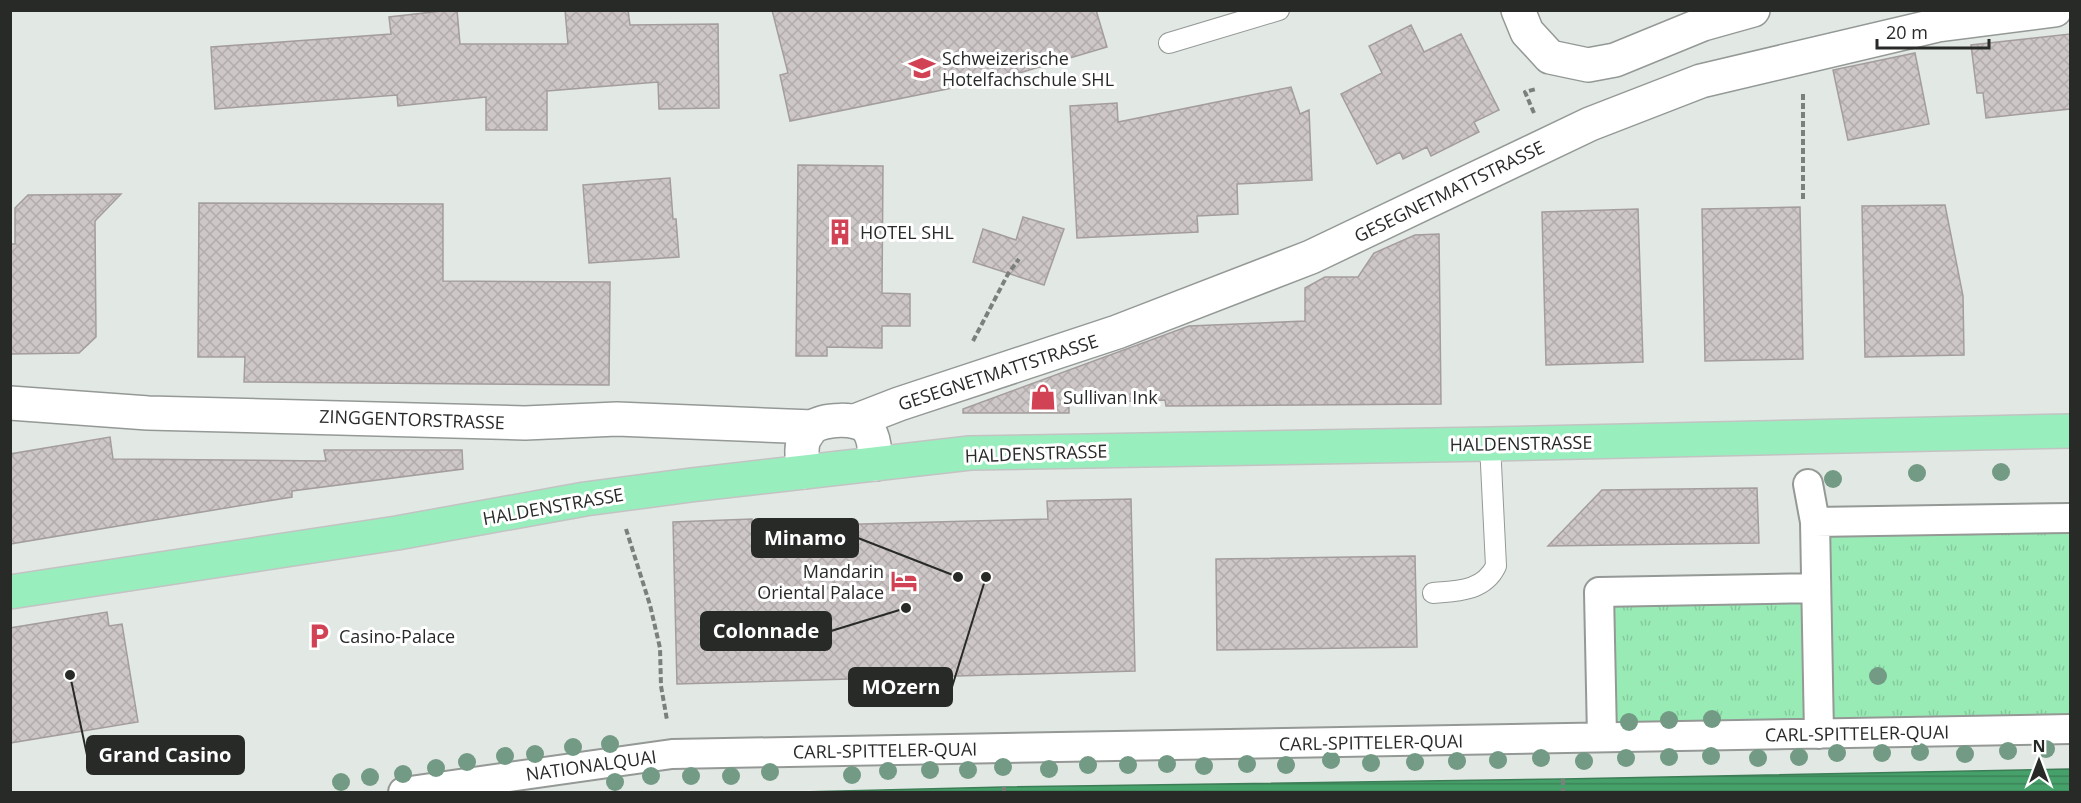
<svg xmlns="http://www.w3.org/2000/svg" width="2081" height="803" font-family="'Open Sans',sans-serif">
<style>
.park{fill:url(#park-tufts)}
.water{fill:url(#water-rules);stroke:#3d7d56;stroke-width:1.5}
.building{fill:url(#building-cross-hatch);stroke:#a49d9d;stroke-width:1.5}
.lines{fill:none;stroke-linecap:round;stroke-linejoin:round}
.service-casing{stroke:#949996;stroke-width:22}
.pedestrian-casing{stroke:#949996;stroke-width:32}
.minor-casing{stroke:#949996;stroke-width:36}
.primary-casing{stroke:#c3c3c3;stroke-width:36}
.path{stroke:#7c807d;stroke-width:4;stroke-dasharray:6 3;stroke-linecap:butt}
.service{stroke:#fff;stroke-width:20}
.pedestrian{stroke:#fff;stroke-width:28}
.minor{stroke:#fff;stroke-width:33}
.primary{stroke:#99eebe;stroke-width:33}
.tree{fill:#739a84}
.labels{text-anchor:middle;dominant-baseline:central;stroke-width:6;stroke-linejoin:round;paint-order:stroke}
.poi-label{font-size:18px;fill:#282a28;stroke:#fff;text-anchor:start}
.street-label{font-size:18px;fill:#282a28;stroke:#fff}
.leader{fill:none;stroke:#282a28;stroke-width:2}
.callout-dot{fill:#282a28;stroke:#fff;stroke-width:2}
.callout{fill:#282a28;stroke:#282a28;stroke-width:2}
.callout-label{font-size:20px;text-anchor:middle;font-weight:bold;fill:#fff}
</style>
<defs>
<pattern id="park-tufts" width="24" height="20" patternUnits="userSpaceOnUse" patternTransform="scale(1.5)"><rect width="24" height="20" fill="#99ebb5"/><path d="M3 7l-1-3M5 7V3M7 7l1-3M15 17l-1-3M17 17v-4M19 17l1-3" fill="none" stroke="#84ca9c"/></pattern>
<pattern id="water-rules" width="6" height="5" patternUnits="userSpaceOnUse" patternTransform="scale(1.5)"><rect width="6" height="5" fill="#46a06a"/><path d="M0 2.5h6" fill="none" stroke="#3a8357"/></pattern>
<pattern id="building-cross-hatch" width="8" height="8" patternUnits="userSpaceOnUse" patternTransform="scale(1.5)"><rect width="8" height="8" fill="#cec7c7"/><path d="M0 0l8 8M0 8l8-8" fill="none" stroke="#b1abab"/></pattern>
</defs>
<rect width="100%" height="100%" fill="#e2e8e4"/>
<!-- park -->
<path class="park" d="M2070,518V729L1602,737L1599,592L1816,588L1815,522Z"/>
<!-- water -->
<path class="water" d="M2070,769V792H800L1004,787L1563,779Z"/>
<!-- building -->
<path class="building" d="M450,10H457L460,44H568L565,10H628L630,25L718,24L719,108L659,109L658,82L547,91V130H486V97L398,106L397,95L215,109L211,47L391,34L389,17Z
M772,10H1096L1107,47L1006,77L790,121L780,75L788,73Z
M1411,25L1424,52L1461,34L1499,110L1474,122L1479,132L1431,156L1427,147L1403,159L1400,152L1377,164L1341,94L1382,73L1369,46Z
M2070,34V109L1986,118L1983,93H1977L1971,45Z
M1915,53L1929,124L1848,140L1833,70Z
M1291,87L1300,114L1309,110L1312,180L1237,184L1238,214L1197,216L1198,232L1077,238L1070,106L1117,103L1118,122Z
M798,165L883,166L882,293L910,294V326H882V348L827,347V356H796Z
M670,178L673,219H676L679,257L589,263L583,185Z
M121,194L95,221L96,337L79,353L10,354V244H15V208L28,195Z
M199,203L443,204V281L610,282L609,385L244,382L245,357H198Z
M1945,205L1963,296L1964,355L1865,357L1862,206Z
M1800,207L1803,359L1705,361L1702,209Z
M1638,209L1643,362L1546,365L1542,212Z
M1023,217L1064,229L1044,285L973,262L983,229L1016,240Z
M1439,234L1441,404L1166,406L1165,400L1069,403V413H963V409L1189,326L1305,321V288L1325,277H1358L1374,253L1415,235Z
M110,437L113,459L326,461L324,450H462L463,469L292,491V497L10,544V454Z
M1757,488L1759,543L1548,546L1602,490Z
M1131,499L1135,671L677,684L673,522L752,519V527L1048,519L1047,501Z
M1415,556L1417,647L1217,650L1216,559Z
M107,612L109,626L122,624L138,722L10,743V628Z"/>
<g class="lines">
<!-- service casing -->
<g class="service-casing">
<path id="service" d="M1169,43L1279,10
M1433,593C1458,591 1484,591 1496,566L1490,444"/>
</g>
<!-- pedestrian casing -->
<g class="pedestrian-casing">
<path id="pedestrian" d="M1808,484L1815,522L1819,734
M1815,522L2070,518
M1602,737L1599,592L1816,588
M403,792L672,754L2070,729"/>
</g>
<!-- minor casing -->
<g class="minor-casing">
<path id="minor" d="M1518,10L1527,32L1550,57L1588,65L1615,60L1703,24L1753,10
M10,403L148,413L525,423L617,419L813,427
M855,421L899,404L1117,332L1311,257L1590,124L1701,81L1938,25L2055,10
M803,472C803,461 800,449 804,439C806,436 810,429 813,427C823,419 858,417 867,428C875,437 875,453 875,464"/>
</g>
<!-- primary casing -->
<g class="primary-casing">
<path id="primary" d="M10,592L397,533L585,499L691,485L970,453L1490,444L2070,431"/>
</g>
<!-- path -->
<path class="path" d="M1534,113L1525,92L1536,89
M1803,199V94
M973,341L1008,274L1019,259
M626,529L650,605L660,648L661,686L667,720
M1563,779V792
M1004,787V792"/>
<!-- service -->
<use href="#service" class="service"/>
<!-- pedestrian -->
<use href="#pedestrian" class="pedestrian"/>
<!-- minor -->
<use href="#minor" class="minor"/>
<!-- primary -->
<use href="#primary" class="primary"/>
</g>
<!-- trees -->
<g class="tree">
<circle cx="2001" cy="472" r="9"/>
<circle cx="1917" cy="473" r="9"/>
<circle cx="1833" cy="479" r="9"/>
<circle cx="1878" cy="676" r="9"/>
<circle cx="1712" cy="719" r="9"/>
<circle cx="1669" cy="720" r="9"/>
<circle cx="1629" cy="722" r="9"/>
<circle cx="610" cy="744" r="9"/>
<circle cx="573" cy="747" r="9"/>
<circle cx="2046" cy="749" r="9"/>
<circle cx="2008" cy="751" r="9"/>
<circle cx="1920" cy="752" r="9"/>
<circle cx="1837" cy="753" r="9"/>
<circle cx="1882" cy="753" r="9"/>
<circle cx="535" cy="754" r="9"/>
<circle cx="1965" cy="754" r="9"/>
<circle cx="505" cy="756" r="9"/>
<circle cx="1711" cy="756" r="9"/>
<circle cx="1669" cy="757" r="9"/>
<circle cx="1799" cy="757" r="9"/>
<circle cx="1541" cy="758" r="9"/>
<circle cx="1626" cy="758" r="9"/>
<circle cx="1758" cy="758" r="9"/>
<circle cx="1331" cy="760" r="9"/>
<circle cx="1498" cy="760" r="9"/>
<circle cx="1457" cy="761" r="9"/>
<circle cx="1584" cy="761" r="9"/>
<circle cx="467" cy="762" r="9"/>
<circle cx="1415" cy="762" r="9"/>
<circle cx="1371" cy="763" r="9"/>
<circle cx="1167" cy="764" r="9"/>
<circle cx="1247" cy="764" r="9"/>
<circle cx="1088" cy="765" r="9"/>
<circle cx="1128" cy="765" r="9"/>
<circle cx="1286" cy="765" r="9"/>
<circle cx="1204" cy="766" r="9"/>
<circle cx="1003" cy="767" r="9"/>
<circle cx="436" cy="768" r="9"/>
<circle cx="1049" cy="769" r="9"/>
<circle cx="930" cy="770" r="9"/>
<circle cx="968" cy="770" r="9"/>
<circle cx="888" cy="771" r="9"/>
<circle cx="770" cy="772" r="9"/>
<circle cx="403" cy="774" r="9"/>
<circle cx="852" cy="775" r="9"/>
<circle cx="651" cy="776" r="9"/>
<circle cx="691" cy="776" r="9"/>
<circle cx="731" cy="776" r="9"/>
<circle cx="370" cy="777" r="9"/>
<circle cx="341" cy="782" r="9"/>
<circle cx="615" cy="782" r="9"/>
</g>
<!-- icons -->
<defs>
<g id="university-bare" transform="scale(2.07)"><path d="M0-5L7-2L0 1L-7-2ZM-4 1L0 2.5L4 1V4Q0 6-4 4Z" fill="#d24255" stroke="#fff" stroke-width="2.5" paint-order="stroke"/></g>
<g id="building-bare" transform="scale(2.07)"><path d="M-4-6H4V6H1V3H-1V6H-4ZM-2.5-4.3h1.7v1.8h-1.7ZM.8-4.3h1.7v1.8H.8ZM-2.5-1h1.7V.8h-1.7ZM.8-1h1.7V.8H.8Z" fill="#d24255" stroke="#fff" stroke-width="2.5" paint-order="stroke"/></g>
<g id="shop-bare" transform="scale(2.07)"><path d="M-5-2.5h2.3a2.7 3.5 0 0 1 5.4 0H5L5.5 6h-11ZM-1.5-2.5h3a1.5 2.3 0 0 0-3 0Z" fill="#d24255" stroke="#fff" stroke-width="2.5" paint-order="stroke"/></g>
<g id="hotel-bare" transform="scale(2.07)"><path d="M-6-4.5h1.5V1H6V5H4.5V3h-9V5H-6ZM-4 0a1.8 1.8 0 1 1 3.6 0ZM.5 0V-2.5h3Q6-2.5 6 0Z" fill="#d24255" stroke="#fff" stroke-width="2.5" paint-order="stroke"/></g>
<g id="parking-bare" transform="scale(2.07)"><path d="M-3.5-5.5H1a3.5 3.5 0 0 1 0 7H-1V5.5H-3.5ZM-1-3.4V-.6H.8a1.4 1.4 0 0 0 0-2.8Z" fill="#d24255" stroke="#fff" stroke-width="2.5" paint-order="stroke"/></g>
</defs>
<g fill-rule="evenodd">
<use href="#university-bare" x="922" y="68"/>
<use href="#building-bare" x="840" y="232"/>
<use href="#shop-bare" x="1043" y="397"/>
<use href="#hotel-bare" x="904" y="581"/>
<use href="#parking-bare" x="319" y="636"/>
</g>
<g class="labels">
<!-- poi labels -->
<g class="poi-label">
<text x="942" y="58">Schweizerische<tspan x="942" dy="21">Hotelfachschule SHL</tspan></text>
<text x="860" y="232">HOTEL SHL</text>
<text x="1063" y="397">Sullivan Ink</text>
<text x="884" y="571" text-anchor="end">Mandarin<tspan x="884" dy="21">Oriental Palace</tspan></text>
<text x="339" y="636">Casino-Palace</text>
</g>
<!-- street labels -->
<g class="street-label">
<text transform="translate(1449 191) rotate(-26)">GESEGNETMATTSTRASSE</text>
<text transform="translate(998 372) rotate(-18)">GESEGNETMATTSTRASSE</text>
<text transform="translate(412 419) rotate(2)">ZINGGENTORSTRASSE</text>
<text transform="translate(1521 443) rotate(-1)">HALDENSTRASSE</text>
<text transform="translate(1036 453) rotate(-2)">HALDENSTRASSE</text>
<text transform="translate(553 506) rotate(-10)">HALDENSTRASSE</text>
<text transform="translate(1857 733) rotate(-1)">CARL-SPITTELER-QUAI</text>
<text transform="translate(1371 742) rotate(-1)">CARL-SPITTELER-QUAI</text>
<text transform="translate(885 750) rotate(-1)">CARL-SPITTELER-QUAI</text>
<text transform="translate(591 765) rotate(-8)">NATIONALQUAI</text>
</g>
</g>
<!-- callouts -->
<path class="leader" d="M958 577L858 538M906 608L831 631M986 577L952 687M70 675L87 755"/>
<g class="callout-dot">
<circle cx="958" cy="577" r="6"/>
<circle cx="906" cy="608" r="6"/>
<circle cx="986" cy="577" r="6"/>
<circle cx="70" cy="675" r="6"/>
</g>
<g class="callout">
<rect x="752" y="519" width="106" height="38" rx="6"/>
<rect x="701" y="612" width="130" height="38" rx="6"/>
<rect x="849" y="668" width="103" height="38" rx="6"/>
<rect x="87" y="736" width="157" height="38" rx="6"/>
</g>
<g class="callout-label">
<text x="805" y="545">Minamo</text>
<text x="766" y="638">Colonnade</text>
<text x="901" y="694">MOzern</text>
<text x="165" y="762">Grand Casino</text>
</g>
<!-- border -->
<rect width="2081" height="803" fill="none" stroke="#282a28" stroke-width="24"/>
<!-- north arrow -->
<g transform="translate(2039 761)" stroke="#ffffff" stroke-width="4.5" paint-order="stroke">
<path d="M0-4.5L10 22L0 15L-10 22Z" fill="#282a28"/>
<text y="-9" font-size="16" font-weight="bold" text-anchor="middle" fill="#282a28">N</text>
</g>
<!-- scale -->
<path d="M1877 39v9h112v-9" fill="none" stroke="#282a28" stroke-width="3"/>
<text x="1886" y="39" font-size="18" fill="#282a28" stroke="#ffffff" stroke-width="4.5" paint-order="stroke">20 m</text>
</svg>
